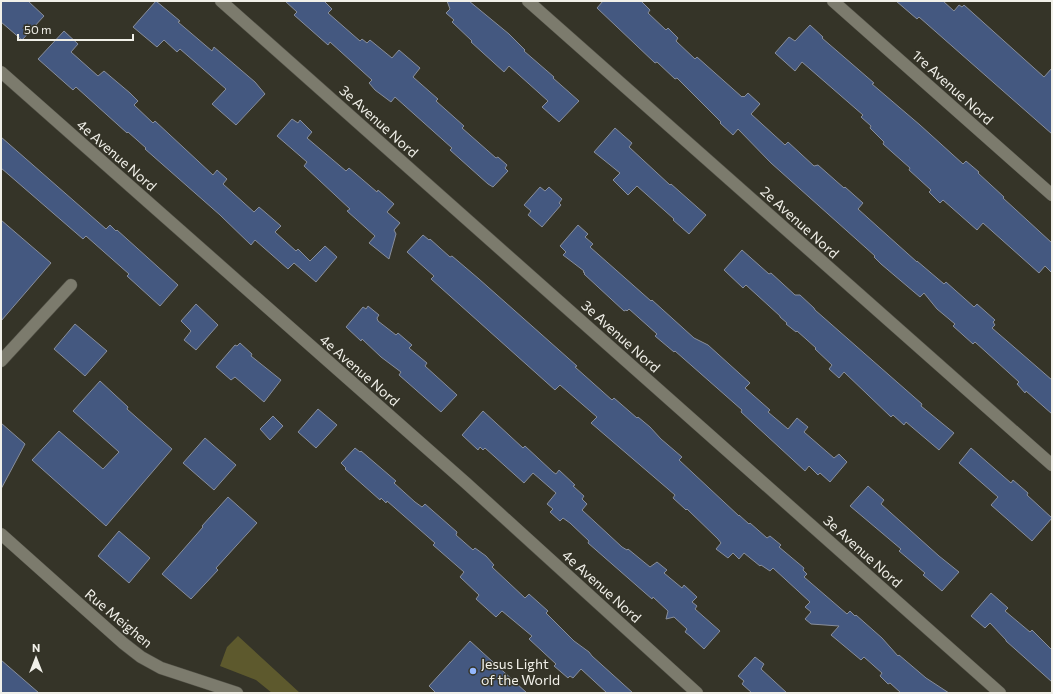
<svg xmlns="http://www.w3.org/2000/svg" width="1053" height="694" font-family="Commissioner,sans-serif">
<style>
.green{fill:#5d592d}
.building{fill:#445880;stroke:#888e9b}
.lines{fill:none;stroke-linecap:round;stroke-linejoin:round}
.minor-casing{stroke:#504f45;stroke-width:13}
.minor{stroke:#7c7b6d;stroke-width:12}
.poi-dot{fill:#94b7fd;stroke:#353428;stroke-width:1.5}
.labels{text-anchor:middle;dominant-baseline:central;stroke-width:3;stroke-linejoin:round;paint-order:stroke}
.street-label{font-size:14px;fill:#f1f0e9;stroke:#353428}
.poi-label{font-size:14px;fill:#f1f0e9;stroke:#353428;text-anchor:start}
</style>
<rect width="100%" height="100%" fill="#353428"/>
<!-- green -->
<path class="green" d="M238,636L300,693H272L256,680L220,666L227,647Z"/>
<!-- building -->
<path class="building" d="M1,1H28L44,16L22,40L1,22Z
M156,1L180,21L178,22L212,51L214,47L255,82L265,94L236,125L212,104L226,89L180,49L177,52L164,40L157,47L133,27Z
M285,1H324L332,9L328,13L360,41L362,39L367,43L370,40L392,58L399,50L420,68L413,77L438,99L436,101L464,126L462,128L496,158L498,157L507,165L505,168L508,171L493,187L488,184L450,150L452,148L395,97L391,102L375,90L369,83L372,80L330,42L328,45L294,15L297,12Z
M447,1H469L509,34L525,50L524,51L554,77L553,78L579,101L559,122L542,107L548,101L509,66L504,72L471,42L472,41L452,22L454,20L446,13L450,9Z
M603,1H641L650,10L648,13L666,30L668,28L678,38L676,41L695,59L697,57L742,97L743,96L744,97L748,93L760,104L751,114L785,145L788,142L814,166L818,165L844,188L845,187L863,203L858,209L917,262V261L944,284L946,282L974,307L977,304L995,320L993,322L995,325L992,328L1052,380V414L1026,391L1025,393L1017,384L1019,382L975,342L973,344L953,326L955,324L937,309L924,293L920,297L881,264L874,257L875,256L771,163L738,129L733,135L720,123L721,122L677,78L675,79L657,62L655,63L597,8Z
M896,1H943L954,11L959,5L962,7L964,5L1044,77L1052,68V134L919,17L917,19Z
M810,25L823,37L822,38L874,83L872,84L920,125L963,164L966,161L979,172L978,173L1004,197L1003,198L1052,243V273L1045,266L1039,273L983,223L977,230L943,200L940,203L929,192L931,190L909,170L910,168L883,144L884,142L870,128L871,126L861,117L863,115L802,62L795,71L775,53L789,37L795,41Z
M64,31L78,44L71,52L98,76L104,71L130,93L138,101L134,105L153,123L155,121L213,175L217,170L227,179L223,184L254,212L259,207L281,226L275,232L296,251L298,249L310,261L325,246L337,257L316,282L294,263L288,269L255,240L251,245L220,215L145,149L146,148L128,132L127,133L76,87L73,90L38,59Z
M292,119L298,123L300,120L312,132L307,138L346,171L349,168L377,192L378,190L394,204L387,212L400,223L394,230L396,234L389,259L369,243L375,236L347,211L350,209L304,166L307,162L277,136Z
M615,128L632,143L629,147L670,185L671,184L706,215L689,234L673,220L674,219L637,186L628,195L613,180L620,173L594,152Z
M1,137L106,229L110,225L116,231L117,230L178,285L160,306L127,276L129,274L86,236L83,239L1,168Z
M540,187L545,191L549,187L562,199L559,203L561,205L542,227L528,215L531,211L524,205Z
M1,220L51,263L1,321Z
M578,225L588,234L585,237L593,244L590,247L651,301L652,300L694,338L708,345L750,383L745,388L770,410L768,412L788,429L797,418L808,427L804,432L834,458L839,454L847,462L830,482L820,473L818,475L809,466L805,471L741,412L742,410L675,351L674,352L655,336L657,334L629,309L627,311L626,310L624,311L584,274L585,273L583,272L584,271L563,255L566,252L560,246Z
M423,235L429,240L430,239L450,257L452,256L479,279L577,366L575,367L612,400L614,398L637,418L638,417L650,427L661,439L682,457L679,460L739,516V515L749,524L750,523L767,538L770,536L781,545L779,547L804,568L803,570L807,574L804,577L847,614L850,611L855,616L856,615L882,638L898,656L899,655L926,678L949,693H901L890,683L888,684L880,676L882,673L864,657L861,660L831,635L839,626L811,624L805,619L811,612L805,607L810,602L773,568L770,571L761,565L760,566L744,553L739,559L733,553L728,558L716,549L721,543L718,539L687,509L686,510L685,509L673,498L675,495L591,423L597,417L560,385L555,390L431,279L434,276L407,252Z
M742,250L769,274L771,273L795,295H800L814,308L815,310L922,404L921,406L954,433L939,450L906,422L904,425L893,415L891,417L844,372L839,378L829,369L832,365L815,349L816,348L797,331L796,332L786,324L787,323L780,317V316L746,285L743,288L724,270Z
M196,304L218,325L196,350L184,340L191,331L181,321Z
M368,306L379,315L377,318L378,321L396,335L398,333L412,345L409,348L427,363L425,366L457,395L441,412L399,375L401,372L381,357L362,339L361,341L346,327L363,307L366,309Z
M75,324L107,351L85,376L54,349Z
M240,343L252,354L251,356L281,380L264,402L235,377L231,380L216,367L235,345L237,346Z
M100,381L128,407L127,409L172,449L106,526L32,460L59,431L103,469L119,452L73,411Z
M318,409L337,425L316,448L298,432Z
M483,411L523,448L525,446L553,472L556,474L559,470L575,485L573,486L584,496L582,499L587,504L582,510L622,547L627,550L628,549L650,567L657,562L667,570L664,573L682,588L684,585L697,597L692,602L697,606L695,609L720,631L704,649L690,636L685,632L687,629L674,617L666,619L668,611L653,597L652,599L588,543L589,541L570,523L563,518L560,521L550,512L553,509L547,504L556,493L533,473L524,483L485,448L483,450L480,447L478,450L462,435Z
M273,416L283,426L270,440L260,429Z
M1,423L25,444L1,489Z
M205,438L236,465L214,490L183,463Z
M355,448L360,452L361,451L396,481L394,483L415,502L422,507L425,504L457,532L456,535L473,550L475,548L486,556L494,565L492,567L525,598L529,594L548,611L546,613L574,641L589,652L592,656L633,693H607L581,669L573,678L570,676L568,678L554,666L556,664L529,639L532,636L502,611L496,617L476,599L479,595L460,577L464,572L433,545L435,543L387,501L386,503L381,498L380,500L345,469L346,468L341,463Z
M971,448L1011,483L1013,480L1028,493L1027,495L1052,518L1032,541L991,505L998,497L959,463Z
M868,486L884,500L881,504L939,556L959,572L942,591L923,575L925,573L899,551L901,549L850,506Z
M228,497L257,523L216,568L218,570L191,599L162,574L203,527L202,526Z
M119,531L150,558L129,583L98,556Z
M991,593L1008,608L1005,611L1030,632L1032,630L1052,650V682L1006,641V640L990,623L985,628L971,616Z
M470,641L527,693H436L429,686Z
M755,657L764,664L761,669L787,693H752L742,684L744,681L738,676Z
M1,660L39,693H1Z"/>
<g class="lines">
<!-- minor casing -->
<g class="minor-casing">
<path id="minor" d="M221,1L1000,693
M528,1L1052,465
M833,1L1052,195
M1,72L466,483L697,693
M1,361L71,285
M1,534L123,643L141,657L161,668L237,693"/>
</g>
<!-- minor -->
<use href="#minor" class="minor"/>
</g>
<!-- markers -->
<circle class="poi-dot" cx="473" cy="671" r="4"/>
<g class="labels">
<!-- street labels -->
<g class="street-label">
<text transform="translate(953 87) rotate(42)">1re Avenue Nord</text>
<text transform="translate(379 121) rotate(42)">3e Avenue Nord</text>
<text transform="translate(117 155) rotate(41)">4e Avenue Nord</text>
<text transform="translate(800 222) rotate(42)">2e Avenue Nord</text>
<text transform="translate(621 336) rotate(42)">3e Avenue Nord</text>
<text transform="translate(360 370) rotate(41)">4e Avenue Nord</text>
<text transform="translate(863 551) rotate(42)">3e Avenue Nord</text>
<text transform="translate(602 586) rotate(42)">4e Avenue Nord</text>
<text transform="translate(119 618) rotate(40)">Rue Meighen</text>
</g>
<!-- poi labels -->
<g class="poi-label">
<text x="481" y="663">Jesus Light<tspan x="481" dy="16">of the World</tspan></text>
</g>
</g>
<!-- border -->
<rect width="1053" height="694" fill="none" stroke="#f1f0e9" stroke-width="4"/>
<!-- north arrow -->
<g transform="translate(36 658)" stroke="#353428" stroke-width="3" paint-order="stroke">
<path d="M0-3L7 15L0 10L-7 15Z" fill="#f1f0e9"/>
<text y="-6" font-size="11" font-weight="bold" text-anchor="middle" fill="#f1f0e9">N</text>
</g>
<!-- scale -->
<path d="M18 34v6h115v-6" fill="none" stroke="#f1f0e9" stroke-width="2"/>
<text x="24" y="34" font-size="12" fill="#f1f0e9" stroke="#353428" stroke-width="3" paint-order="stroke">50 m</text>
</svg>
